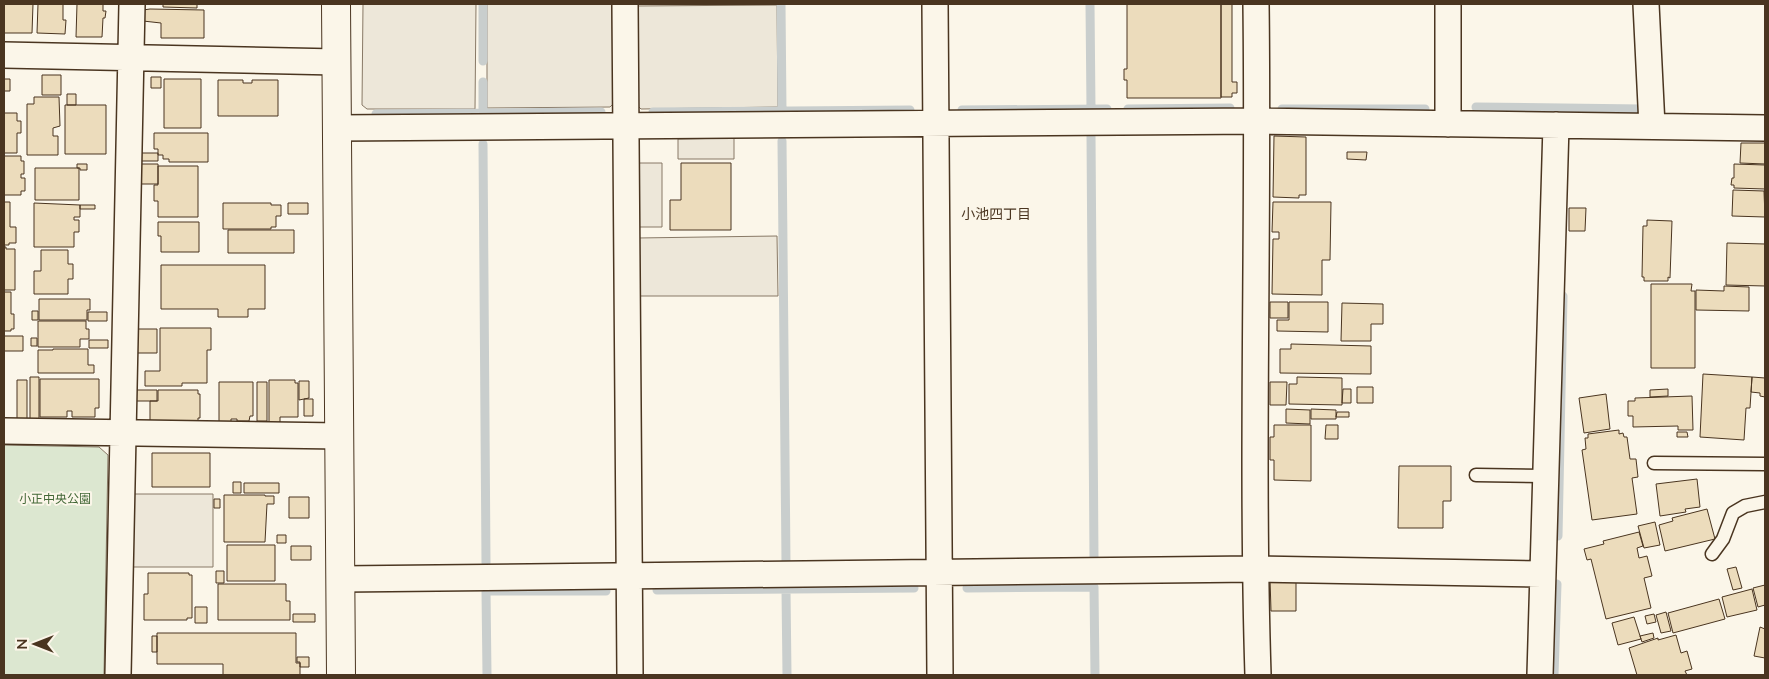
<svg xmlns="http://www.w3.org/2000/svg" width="1769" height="679" font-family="Lato,'Noto Sans JP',sans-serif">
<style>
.green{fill:#dce7d0;stroke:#887966}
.parking{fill:#ede7d9;stroke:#887966}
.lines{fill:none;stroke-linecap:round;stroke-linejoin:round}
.stream{stroke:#c9cecd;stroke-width:9}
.building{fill:#ecdcbc;stroke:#4a3520}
.lane-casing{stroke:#4a3520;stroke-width:15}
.street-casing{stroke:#4a3520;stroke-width:28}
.secondary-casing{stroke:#4a3520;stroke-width:30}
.lane{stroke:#fbf6e9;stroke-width:12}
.street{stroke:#fbf6e9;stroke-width:25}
.secondary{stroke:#fbf6e9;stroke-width:28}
.labels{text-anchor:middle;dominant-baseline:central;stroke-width:4;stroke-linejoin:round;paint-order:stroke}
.park-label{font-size:12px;fill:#436837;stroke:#fbf6e9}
.neighbourhood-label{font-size:14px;fill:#4a3520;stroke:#fbf6e9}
</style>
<rect width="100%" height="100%" fill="#fbf6e9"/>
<!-- green -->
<path class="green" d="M4,445L99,447L108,455L104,675H4Z"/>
<!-- parking -->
<path class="parking" d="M363,4H476L475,109H367L362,105Z
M487,4H612L613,104L610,107L487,108Z
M777,5L778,107L641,109L636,104L635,6Z
M734,138V159H678V139Z
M637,163H662V227H637Z
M777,236L778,296H638L637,238Z
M132,494H213V567H132Z"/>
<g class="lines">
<!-- stream -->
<path class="stream" d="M483,4V61
M781,4L782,111
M1090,4L1091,109
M483,82V113
M1476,107L1642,109
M1128,109L1230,108
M1282,109H1425
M962,110L1107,109
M653,112L910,110
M376,114L601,112
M1091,135L1094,559
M782,141L786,562
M483,144L486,563
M1558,536L1563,296
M967,588L1094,587L1095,675
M657,590L914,588
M786,590L787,675
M487,675L486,591H606
M1554,675L1557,584"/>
</g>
<!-- building -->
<path class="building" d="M4,4H33L32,33H4Z
M38,4H63V20H66L65,34L37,33Z
M77,4H103V11H106L105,18H103L102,37H76Z
M163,4H197V8L163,7Z
M1127,4H1221V98H1127V80H1124V69H1127Z
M1221,4H1232V82H1237V93H1232V97H1221Z
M150,9L204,10V38H161V23L143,21V10Z
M42,75H61V95H42Z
M4,77V79H10V91H4Z
M151,77H161V88H151Z
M164,79H201V128H164Z
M218,80H243V83H252V80H278V116H218Z
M67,94H76V105H67Z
M34,97H59L60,126L53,128V136H58V155H27V104H34Z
M65,105H106V154H65Z
M4,113H17V121H21V133H17V153H4Z
M154,133H208V162H169V159H163V155H158V149H154Z
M1274,136L1306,137V195H1299V198L1273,197Z
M1741,143H1765V164L1740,163Z
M1347,152H1367L1366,160L1347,159Z
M141,153H158V161H141Z
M4,156H21V161H24V174H21V178H25V191H21V195H4Z
M681,163H731V230H670V200H681Z
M77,164H87V170H80V168H77Z
M141,164H158V184H141Z
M1734,164L1765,165V189L1734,188V185H1731L1732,178H1734Z
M158,166H198V217H158V201H154V185H158Z
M35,168H79V200H35Z
M1733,190L1764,191L1765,217L1732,216Z
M4,202H10V227H16V243H9V245H4Z
M1273,202H1331L1330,260H1322V295L1272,294L1273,239H1279V232H1272Z
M34,203L80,205V217H74V220H79V232H74V247H34Z
M223,203H271V205H281V216H276V227H271V229H223Z
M288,203H308V214H288Z
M80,205H95V209H80Z
M1569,208H1586L1585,231H1569Z
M1647,220L1672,221L1670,278L1668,277V281H1644V277H1642L1643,226H1647Z
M158,222H199V252H161V236H158Z
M228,230H294V253H228Z
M1727,243L1765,244V286L1726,285Z
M4,247H6V249H15V290H4Z
M41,250H68V264H73V279H68V294H34V271H41Z
M161,265H265V309H248V317H218V309H161Z
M1651,284H1692L1691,291H1695V368H1651Z
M1724,286L1749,287V311L1696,310V290L1724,291Z
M4,292H11V314H14V329H11V331H4Z
M39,299H90V310H87V320H39Z
M1270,302H1288V318H1270Z
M1289,302H1328V332L1277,331V320H1289Z
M1342,303L1383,304V324H1371V341H1341Z
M32,311H38V320H32Z
M88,312H107V321H88Z
M38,321H86V329H89V339H80V347H38Z
M160,328H211V350H207V383H182V386H145V371H160Z
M136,329H157V353H136Z
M4,336H23V351H4Z
M31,338H37V346H31Z
M89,340H108V348H89Z
M1291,344L1371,346V374L1280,373V349H1291Z
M53,349H88V365H94V373H38V350H53Z
M1703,374L1752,377L1750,408H1746L1744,440L1700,437Z
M30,377H39V419H30Z
M1297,377L1342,378V405L1289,404V384H1297Z
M1752,377L1765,378V397L1760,396V393L1751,392Z
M40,379H99V408H95V417H72V411H67V417H40Z
M17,380H27V419H17Z
M269,380H295V383H298V417H280V423H269Z
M299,381H309V398L299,400Z
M219,382H253V416H250L249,421H237V419H231V423H219Z
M257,382H267V421H257Z
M1270,382H1287L1286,405H1270Z
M1357,387H1373V403H1357Z
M1343,389H1351V403H1342Z
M1668,389V396L1650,397V390Z
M136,390H157V401H136Z
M158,390H198V394H200V418H198V421H150V401H158Z
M1606,394L1610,429L1584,433L1579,398Z
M1692,396L1693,430H1678V426L1633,427V416H1628V401H1635V398Z
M304,399H313V416H304Z
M1286,409L1310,410V424L1286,423Z
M1311,409L1336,410V419H1311Z
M1337,412H1349V417H1336Z
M1274,425H1311V481L1274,480V460H1270V437H1274Z
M1326,425H1338V439H1325Z
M1619,430V434L1623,433L1624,437H1627L1630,459H1636L1638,477L1632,478L1637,514L1592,520L1582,450L1586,449L1585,438H1588V434Z
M1677,432H1687L1688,437H1677Z
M152,453H210V487H152Z
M1399,466H1451V501H1443V528H1398Z
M1697,479L1700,507L1685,509L1686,512L1660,516L1656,484Z
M233,482H241V493H233Z
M244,483H279V493H244Z
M224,495H265V496H274V504H267L265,542H224Z
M289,497H309V518H289Z
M214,499H220V508H214Z
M1707,509L1715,539L1665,551L1659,525L1673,521L1672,518Z
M1655,522L1660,545L1644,548L1638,526Z
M1639,532L1643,546L1637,548L1639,558L1647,556L1652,576L1644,578L1651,608L1606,619L1591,559L1587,560L1584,549L1604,544L1603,541Z
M277,535H286V543H277Z
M227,545H275V581H227Z
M291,546H311V560H291Z
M1736,567L1742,588L1733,590L1727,569Z
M216,571H224V583H216Z
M148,573H189V575H192V618H187V620H144V594H148Z
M1270,579H1296V611H1271Z
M218,584H286V601H290V620H218Z
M1765,585V605L1758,607L1753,588Z
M1752,589L1757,610L1727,617L1722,597Z
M1719,599L1725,619L1673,633L1668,613Z
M195,607H207V623H195Z
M1666,612L1671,631L1661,633L1656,615Z
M293,614H315V622H293Z
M1654,614L1656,622L1647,624L1645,616Z
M1634,617L1641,639L1618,645L1612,623Z
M1760,627L1765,629V658L1754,656Z
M157,633H296V663H300V675H223V664H157Z
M1653,633L1654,638L1642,642L1640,636Z
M1676,635L1681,653L1687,651L1692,669L1685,671L1687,675H1637L1629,648L1658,638V640Z
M152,636H157V652H152Z
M297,657H309V667H300V662H297Z"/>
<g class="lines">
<!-- lane casing -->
<g class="lane-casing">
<path id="lane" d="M1654,463L1765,464
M1476,475L1544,476
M1712,554L1723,539L1733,513L1745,506L1765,502"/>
</g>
<!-- street casing -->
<g class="street-casing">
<path id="street" d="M625,4L630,675
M935,4L940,675
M1256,4C1259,228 1251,452 1258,675
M1448,4V124
M1646,4L1652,126
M4,55L337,62
M337,128L1258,121L1765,128
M4,431L340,436
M341,579L1255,569L1542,574
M118,675L132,4
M1540,675L1556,125"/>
</g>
<!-- secondary casing -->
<g class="secondary-casing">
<path id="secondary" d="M336,4L341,675"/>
</g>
<!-- lane -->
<use href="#lane" class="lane"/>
<!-- street -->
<use href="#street" class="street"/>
<!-- secondary -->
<use href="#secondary" class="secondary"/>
</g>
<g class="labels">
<!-- park labels -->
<g class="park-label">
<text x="55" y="498">小正中央公園</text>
</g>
<!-- neighbourhood labels -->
<g class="neighbourhood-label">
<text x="996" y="213">小池四丁目</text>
</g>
</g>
<!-- border -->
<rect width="1769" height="679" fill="none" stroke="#4a3520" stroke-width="10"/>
<!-- north arrow -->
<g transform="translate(35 644) rotate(270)" stroke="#fbf6e9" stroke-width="4" paint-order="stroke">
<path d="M0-4L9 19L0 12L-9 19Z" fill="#4a3520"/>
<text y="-8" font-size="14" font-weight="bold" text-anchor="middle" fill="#4a3520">N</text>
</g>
</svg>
